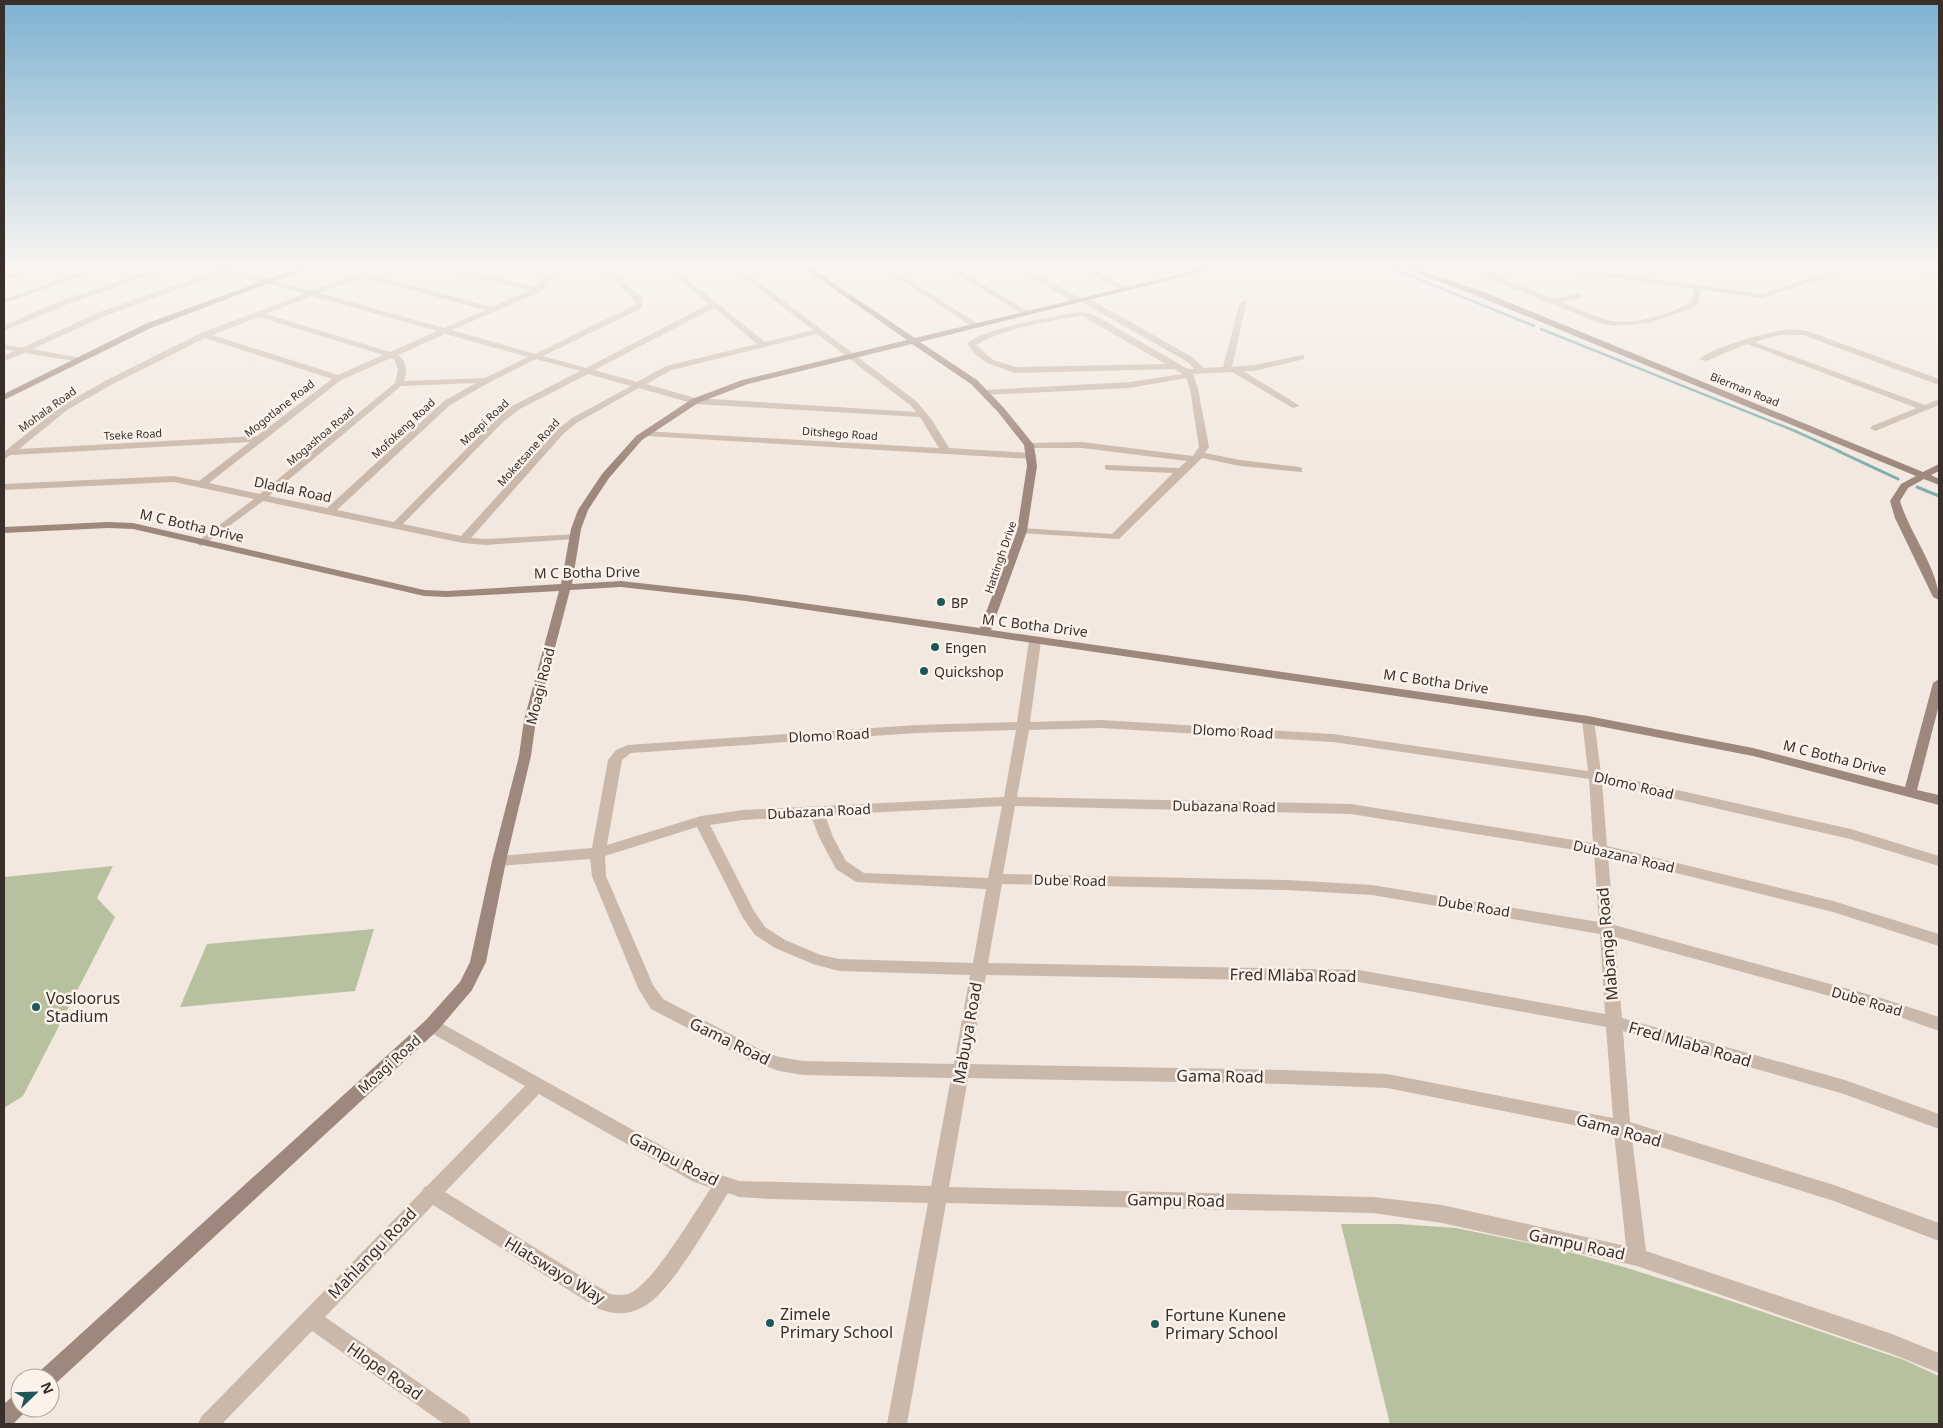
<svg xmlns="http://www.w3.org/2000/svg" width="1943" height="1428" font-family="'Noto Sans',sans-serif">
<style>
.green{fill:#b7c19f}
.lines{fill:none;stroke-linecap:round;stroke-linejoin:round}
.stream-far1{stroke:#7eafae;stroke-width:2.5}
.stream{stroke:#7eafae;stroke-width:3}
.street{fill:#cab8ab;fill-rule:evenodd}
.secondary{fill:#9e877c;fill-rule:evenodd}
.poi-dot{fill:#205859;stroke:#faf2eb;stroke-width:2}
.labels{text-anchor:middle;dominant-baseline:central;stroke-width:5;stroke-linejoin:round;paint-order:stroke}
.far-street-label{font-size:11px;fill:#382e2a;stroke:#faf2eb}
.street-label{font-size:14px;fill:#382e2a;stroke:#faf2eb}
.poi-label{font-size:14px;fill:#382e2a;stroke:#faf2eb;text-anchor:start}
.near-street-label{font-size:16px;fill:#382e2a;stroke:#faf2eb}
.near-poi-label{font-size:16px;fill:#382e2a;stroke:#faf2eb;text-anchor:start}
</style>
<rect width="100%" height="100%" fill="#f2e8df"/>
<!-- green -->
<path class="green" d="M113,866L97,898L115,917L23,1096L4,1108V877Z
M374,929L355,991L180,1007L207,944Z
M1341,1224H1398L1456,1228L1562,1250L1624,1267L1719,1297L1904,1360L1939,1376V1424H1390Z"/>
<g class="lines">
<!-- stream-far1 -->
<path class="stream-far1" d="M1386,266L1534,326
M1541,329L1795,431L1841,452"/>
<!-- stream -->
<path class="stream" d="M1838,451L1898,479
M1917,487L1939,496"/>
<!-- street -->
<path class="street" d="M35,266H45L4,280V276Z
M100,266H110L4,303V299Z
M165,266H175L63,306L4,331V326L57,302Z
M210,266L229,267L311,291L378,266H386L369,274L492,307L530,290L439,268V266H449L535,287L555,266H562L540,292L452,330L535,354L635,305V301L598,266H606L642,298V308L543,356L586,368L709,304L664,266H671L765,342L813,330L729,266H737L916,401L932,420L949,448L1032,453L1037,456L1032,459L646,436L643,435V431L939,448L920,417L695,404L639,388L578,422L564,433L471,538L486,539L578,534V538L574,539L486,545L463,543L263,501L202,546L198,545V541L254,499L174,482L4,490V484L174,476L199,481L250,442L11,455L4,459V452L61,406L105,381L201,333L304,294L225,272L103,317L32,349L81,358V362L24,353L4,361V356L14,351L4,349V345L22,348L97,313L218,270ZM362,277L486,310L444,328L319,293ZM312,296L437,331L390,352L266,314ZM714,308L757,344L666,366L637,382L594,370ZM259,317L383,355L338,375L212,335ZM445,334L528,357L485,378L404,381C407,371 407,361 398,355ZM817,334L910,405L916,412L695,398L646,384L672,370ZM205,338L332,379L257,436L19,449L67,410L111,385ZM391,358L394,359L398,370L395,383L260,494L209,483L341,380ZM536,359L580,371L512,406L496,419L394,522L337,510L450,405L490,382ZM588,374L631,386L572,418L558,429L461,536L403,524L502,423L518,410ZM476,383L444,401L327,508L269,496L401,386Z
M879,266H887L980,325L973,327Z
M944,266H952L1031,313L1024,315Z
M1011,266H1020L1080,298L1086,297L1192,357L1204,368L1223,367L1240,302L1247,300L1232,367L1254,365L1304,355V359L1254,371H1243L1300,406L1293,408L1232,372L1193,374L1198,389L1209,447L1205,453L1240,460L1299,467L1302,468V472L1240,466L1202,458L1119,539L1018,533V529L1022,528L1112,534L1173,473L1108,470L1105,469V465L1179,468L1187,461L1082,448H1029L1024,445L1026,443L1082,442L1193,456L1199,447L1190,389L1186,378L1130,388L982,395L981,393L985,390L1130,382L1183,374L1174,369L1015,373L987,363L976,355L967,344C983,328 1050,317 1074,313L1083,312L1094,315L1188,369H1195L1186,361L1080,301L1074,302ZM1082,316L1166,364L1015,367L993,360L976,345C999,330 1054,319 1082,316Z
M1077,266H1086L1128,288L1121,290Z
M1180,266H1189L1199,271L1192,273Z
M1488,266H1494L1491,272L1496,275L1554,299L1581,293V297L1561,302C1576,308 1592,316 1608,320C1633,327 1669,314 1691,302L1694,289L1545,268L1541,266H1558L1761,294L1851,266H1861L1761,298L1701,290L1698,303L1690,309L1649,323L1615,326L1602,324L1490,279L1483,273Z
M1684,266L1727,269L1743,266H1755L1727,273Z
M1897,266H1907L1939,275V279Z
M1792,329L1807,331L1939,379V385L1803,335H1779L1754,342L1925,405L1939,399V405L1875,431L1870,428L1872,426L1917,408L1747,344L1706,361L1699,359C1715,346 1770,331 1792,329Z
M1035,638L1041,641L1030,722L1100,720L1333,734L1588,771L1582,720L1588,716L1594,720L1601,773L1851,829L1939,856V866L1850,839L1602,782L1607,846L1833,901L1939,934V946L1833,912L1608,856L1614,925L1878,997L1939,1017V1031L1877,1009L1615,937L1622,1018L1845,1080L1939,1114V1129L1844,1094L1623,1031L1630,1122L1834,1185L1939,1223V1241L1834,1201L1632,1138L1646,1251L1892,1334L1939,1353V1373L1892,1354L1637,1266L1442,1223L1373,1213L946,1203L907,1424H887L928,1203L772,1199L739,1197L728,1193C710,1221 671,1293 643,1307C628,1315 615,1315 599,1309L433,1205L325,1317L468,1417L471,1424H444L312,1331L222,1424H198L201,1417L422,1191L424,1187L427,1186L525,1086L426,1030L424,1025L426,1020L432,1018L703,1169L739,1181L931,1186L951,1078L803,1075L779,1071L753,1062L651,1009L638,988L592,876L590,859L499,866L494,865L492,861L494,857L499,856L592,848L608,760L616,750L628,745L916,725L1017,722L1029,641ZM1100,728L1333,742L1589,779L1593,843L1351,804L1017,797L1029,730ZM1016,730L1004,797L743,810L701,816L607,845L622,760L631,753L916,733ZM1002,806L988,878L864,873L846,861L833,837L825,815ZM1015,806L1351,814L1594,853L1599,922L1372,885L1287,880L1003,874ZM811,816L819,837L836,869L856,882L986,889L973,963L839,959L821,955L785,940L765,927L754,911L710,825L743,820ZM697,827L743,918L755,935L775,948L813,964L839,971L970,975L954,1064L803,1061L779,1057L765,1052L663,999L653,985L606,876L605,856ZM1002,884L1287,890L1372,895L1600,934L1605,1014L1359,970L988,963ZM986,975L1359,982L1606,1027L1613,1118L1387,1074L1285,1070L970,1064ZM968,1078L1285,1084L1387,1088L1614,1133L1626,1246L1442,1205L1373,1197L949,1187ZM539,1094L692,1181L711,1188C696,1210 653,1284 630,1293C624,1296 617,1295 610,1294L445,1192Z"/>
<!-- secondary -->
<path class="secondary" d="M304,266H314L151,328L4,400V394L145,324Z
M801,266H808L915,338L1214,266H1225L920,342L977,380L1004,408L1034,445L1037,466L1027,531L991,630L1588,716L1753,748L1905,787L1933,683L1939,679V705L1917,790L1939,795V805L1753,756L1588,724L746,601L621,587L570,590L536,720L531,756L506,861L486,962L472,990L438,1030L54,1385L50,1387V1378H37L40,1371L426,1020L460,982L470,962L492,861L519,756L524,720L559,591L447,597L424,596L133,529L108,528L4,533V527L108,522L133,523L424,590L447,591L561,584L571,529L578,510L602,474L636,436L692,399L742,380L907,340ZM912,344L971,384L998,412L1024,445L1027,466L1017,531L980,628L746,595L621,581L572,584L581,529L588,510L609,478L642,440L698,403L748,384Z
M1398,266H1408L1486,293L1923,472L1939,464V471L1931,475L1939,479V485L1924,479L1908,488L1900,501C1909,532 1939,570 1939,600L1933,597L1895,518L1890,501L1901,484L1916,476L1480,297Z
M20,1393V1408H28L27,1410L13,1424H4V1404L13,1396Z"/>
</g>
<!-- sky -->
<linearGradient id="sky" x2="0" y2="1"><stop stop-color="#7db2d1"/><stop offset="0.57" stop-color="#f9f5f1"/><stop offset="1" stop-color="#f9f5f1" stop-opacity="0"/></linearGradient>
<rect width="1943" height="466" fill="url(#sky)"/>
<!-- markers -->
<g class="poi-dot">
<circle cx="941" cy="602" r="5"/>
<circle cx="935" cy="647" r="5"/>
<circle cx="924" cy="671" r="5"/>
<circle cx="36" cy="1007" r="5"/>
<circle cx="770" cy="1323" r="5"/>
<circle cx="1155" cy="1324" r="5"/>
</g>
<g class="labels">
<!-- far-street labels -->
<g class="far-street-label">
<text transform="translate(1745 389) rotate(22)">Bierman Road</text>
<text transform="translate(279 408) rotate(-38)">Mogotlane Road</text>
<text transform="translate(47 409) rotate(-36)">Mohala Road</text>
<text transform="translate(484 422) rotate(-43)">Moepi Road</text>
<text transform="translate(403 428) rotate(-43)">Mofokeng Road</text>
<text transform="translate(840 433) rotate(4)">Ditshego Road</text>
<text transform="translate(133 434) rotate(-3)">Tseke Road</text>
<text transform="translate(320 436) rotate(-40)">Mogashoa Road</text>
<text transform="translate(528 452) rotate(-48)">Moketsane Road</text>
<text transform="translate(1000 557) rotate(-71)">Hattingh Drive</text>
</g>
<!-- street labels -->
<g class="street-label">
<text transform="translate(293 489) rotate(12)">Dladla Road</text>
<text transform="translate(192 525) rotate(13)">M C Botha Drive</text>
<text transform="translate(587 572) rotate(-1)">M C Botha Drive</text>
<text transform="translate(1035 625) rotate(7)">M C Botha Drive</text>
<text transform="translate(1436 681) rotate(8)">M C Botha Drive</text>
<text transform="translate(540 686) rotate(-76)">Moagi Road</text>
<text transform="translate(1233 731) rotate(3)">Dlomo Road</text>
<text transform="translate(829 735) rotate(-3)">Dlomo Road</text>
<text transform="translate(1835 757) rotate(14)">M C Botha Drive</text>
<text transform="translate(1634 785) rotate(13)">Dlomo Road</text>
<text transform="translate(1224 806) rotate(1)">Dubazana Road</text>
<text transform="translate(819 811) rotate(-3)">Dubazana Road</text>
<text transform="translate(1624 856) rotate(13)">Dubazana Road</text>
<text transform="translate(1070 880) rotate(1)">Dube Road</text>
<text transform="translate(1474 906) rotate(9)">Dube Road</text>
<text transform="translate(1867 1001) rotate(16)">Dube Road</text>
<text transform="translate(389 1064) rotate(-42)">Moagi Road</text>
</g>
<!-- poi labels -->
<g class="poi-label">
<text x="951" y="602">BP</text>
<text x="945" y="647">Engen</text>
<text x="934" y="671">Quickshop</text>
</g>
<!-- near-street labels -->
<g class="near-street-label">
<text transform="translate(1607 944) rotate(-95)">Mabanga Road</text>
<text transform="translate(1293 975) rotate(1)">Fred Mlaba Road</text>
<text transform="translate(967 1033) rotate(-80)">Mabuya Road</text>
<text transform="translate(730 1041) rotate(26)">Gama Road</text>
<text transform="translate(1690 1044) rotate(16)">Fred Mlaba Road</text>
<text transform="translate(1220 1076) rotate(1)">Gama Road</text>
<text transform="translate(1619 1130) rotate(15)">Gama Road</text>
<text transform="translate(674 1159) rotate(27)">Gampu Road</text>
<text transform="translate(1176 1200) rotate(1)">Gampu Road</text>
<text transform="translate(1577 1244) rotate(12)">Gampu Road</text>
<text transform="translate(372 1253) rotate(-46)">Mahlangu Road</text>
<text transform="translate(555 1270) rotate(31)">Hlatswayo Way</text>
<text transform="translate(385 1371) rotate(35)">Hlope Road</text>
</g>
<!-- near-poi labels -->
<g class="near-poi-label">
<text x="46" y="998">Vosloorus<tspan x="46" dy="18">Stadium</tspan></text>
<text x="780" y="1314">Zimele<tspan x="780" dy="18">Primary School</tspan></text>
<text x="1165" y="1315">Fortune Kunene<tspan x="1165" dy="18">Primary School</tspan></text>
</g>
</g>
<!-- border -->
<rect width="1943" height="1428" fill="none" stroke="#382e2a" stroke-width="10"/>
<!-- north arrow -->
<g transform="translate(35 1393) rotate(67)"><circle r="24" fill="#faf2eb" stroke="#aca49e"/>
<path d="M0-4L9 19L0 12L-9 19Z" fill="#205859"/>
<text y="-8" font-size="14" font-weight="bold" text-anchor="middle" fill="#382e2a">N</text>
</g>
</svg>
